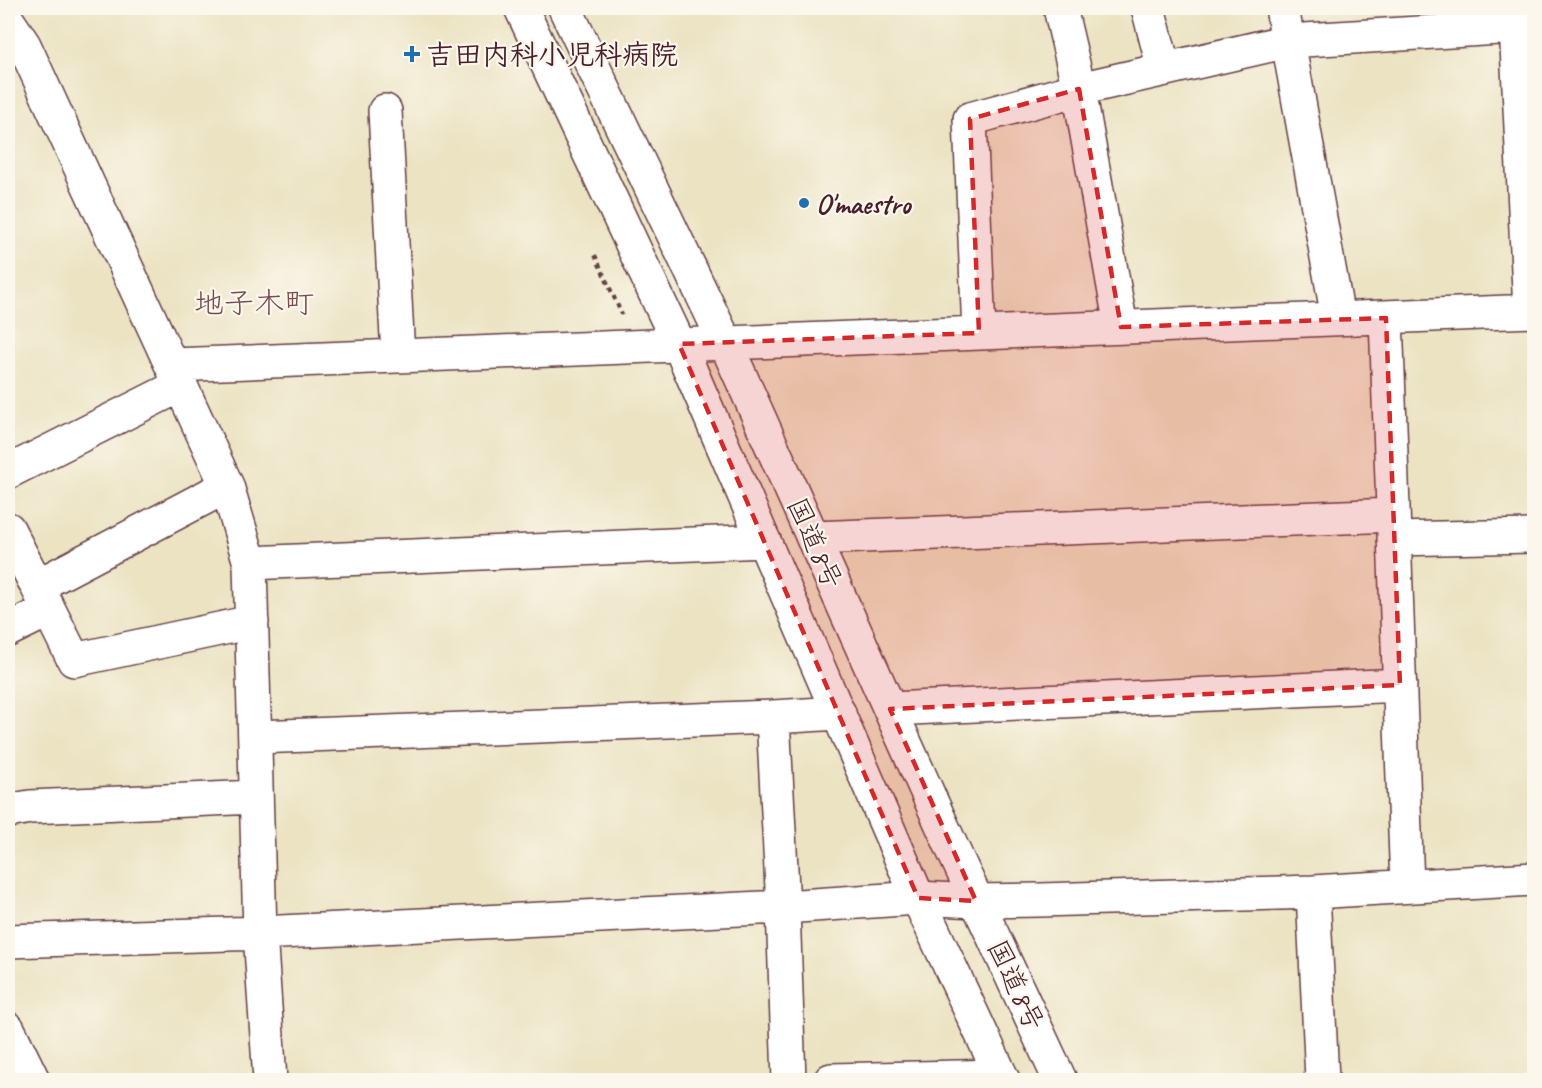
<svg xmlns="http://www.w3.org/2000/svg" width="1542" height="1088" font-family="Caveat,'Klee One',sans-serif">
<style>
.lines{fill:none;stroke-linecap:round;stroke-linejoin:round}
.minor-casing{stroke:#623c42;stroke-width:36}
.highway-casing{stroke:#623c42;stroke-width:36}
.path{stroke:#623c42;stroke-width:4;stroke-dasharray:4.5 4.5;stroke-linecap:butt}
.minor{stroke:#fff;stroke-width:33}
.highway{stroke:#fff;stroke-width:33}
.marked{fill:#d62828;fill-opacity:0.2;stroke:#d62828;stroke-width:4.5;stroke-dasharray:12 8;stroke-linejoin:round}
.poi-dot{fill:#1f6fb2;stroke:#fbf7ec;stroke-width:2}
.labels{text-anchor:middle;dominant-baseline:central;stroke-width:4.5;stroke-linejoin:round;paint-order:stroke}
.poi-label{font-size:28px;font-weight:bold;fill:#4a1f2b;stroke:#fbf7ec;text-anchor:start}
.street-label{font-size:28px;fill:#4a1f2b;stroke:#fbf7ec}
.neighbourhood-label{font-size:30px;fill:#7a4b4e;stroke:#fbf7ec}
</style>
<rect width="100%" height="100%" fill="#fbf7ec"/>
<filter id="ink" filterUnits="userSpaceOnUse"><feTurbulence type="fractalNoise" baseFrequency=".0167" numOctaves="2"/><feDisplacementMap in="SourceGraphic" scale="12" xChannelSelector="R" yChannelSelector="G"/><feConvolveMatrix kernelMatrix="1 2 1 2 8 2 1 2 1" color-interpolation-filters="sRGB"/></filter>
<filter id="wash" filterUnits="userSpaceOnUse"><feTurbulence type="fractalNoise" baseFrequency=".008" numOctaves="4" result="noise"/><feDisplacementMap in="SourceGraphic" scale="24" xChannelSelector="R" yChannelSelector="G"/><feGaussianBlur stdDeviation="1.35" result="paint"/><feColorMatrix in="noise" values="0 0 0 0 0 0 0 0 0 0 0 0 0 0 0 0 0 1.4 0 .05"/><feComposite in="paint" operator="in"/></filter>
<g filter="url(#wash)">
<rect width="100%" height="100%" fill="#ebe3c2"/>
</g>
<g filter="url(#ink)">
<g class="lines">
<!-- minor casing -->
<g class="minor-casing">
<path id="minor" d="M1060,8L1079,89L1121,327
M1148,8L1164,69
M1282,8L1338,318
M1509,8L1516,26L1530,311
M8,21L24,45L227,486L250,563L260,933L270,1080
M385,111L398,356
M1386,318L1407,886
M979,333L970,119L1079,89L1288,41L1534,26
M172,365L1534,311
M8,472L181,385
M8,529L37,586L227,486
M813,538L1393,515
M1394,539L1534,536
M250,563L764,541
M37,586L74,660L252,622
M8,630L49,610
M890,709L1400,685
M773,717L839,713
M256,737L773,717L783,907L789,1080
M8,811L30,807L256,797
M1313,892L1322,1080
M8,941L260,933L783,907L918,898L976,901L1040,900L1313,892L1534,879
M8,1029L33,1080
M831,1080L1001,1076"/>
</g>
<!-- highway casing -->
<g class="highway-casing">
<path id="highway" d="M521,8L679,344L918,898L1003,1080
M565,8L726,344L954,852L1060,1080"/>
</g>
<!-- path -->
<path class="path" d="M595,255L622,315"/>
<!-- minor -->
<use href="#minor" class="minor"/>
<!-- highway -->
<use href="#highway" class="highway"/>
</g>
</g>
<!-- marked area -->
<path class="marked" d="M1079,89L1121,327L1386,318L1400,685L890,709L976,901L918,898L679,344L979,333L970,119Z"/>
<!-- markers -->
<g class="poi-dot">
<path d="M409 45h6v6h6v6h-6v6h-6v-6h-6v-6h6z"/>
<circle cx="804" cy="203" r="6"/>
</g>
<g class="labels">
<!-- poi labels -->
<g class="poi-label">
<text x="426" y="54">吉田内科小児科病院</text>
<text x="816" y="203">O'maestro</text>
</g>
<!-- street labels -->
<g class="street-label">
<text transform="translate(815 543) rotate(66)">国道8号</text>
<text transform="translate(1016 985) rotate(65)">国道8号</text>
</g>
<!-- neighbourhood labels -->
<g class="neighbourhood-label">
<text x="254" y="303">地子木町</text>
</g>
</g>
<!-- margin -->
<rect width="1542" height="1088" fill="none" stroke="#fbf7ec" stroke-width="30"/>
</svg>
